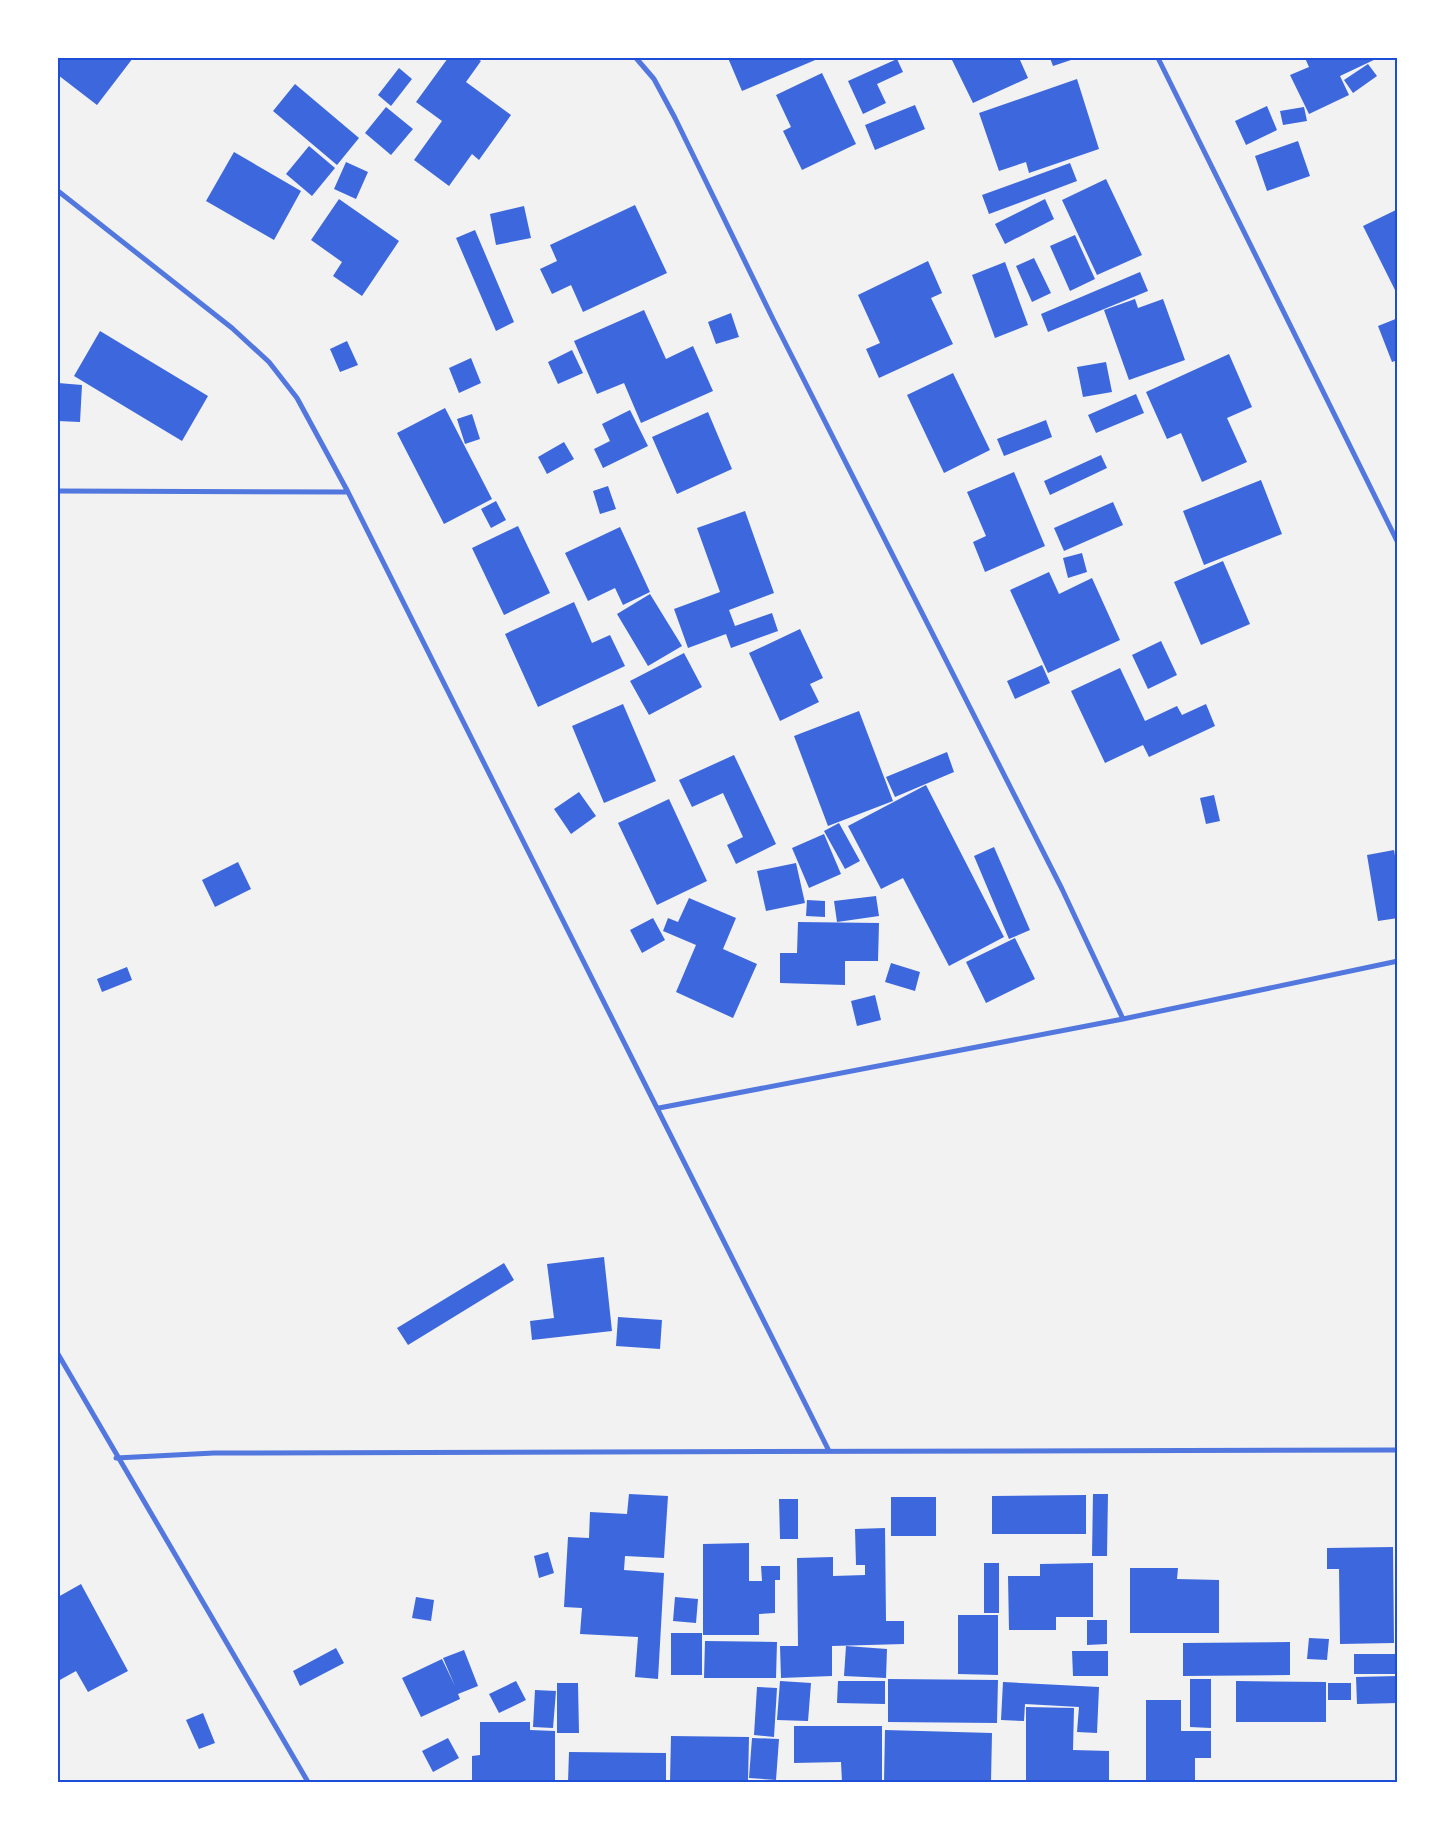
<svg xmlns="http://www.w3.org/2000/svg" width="1455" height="1840" font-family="'Asap Condensed',sans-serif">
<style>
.building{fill:#3d67dc}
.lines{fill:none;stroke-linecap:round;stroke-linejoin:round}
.minor{stroke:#5277de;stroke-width:5}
.neatline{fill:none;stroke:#1d4ed8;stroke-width:2}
</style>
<rect width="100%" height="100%" fill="#f2f2f2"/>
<!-- building -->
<path class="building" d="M58,58H133L97,105L58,75Z
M448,58H476L481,61L466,82L511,115L479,160L472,154L449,186L414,160L442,121L416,102Z
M728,58H820L742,91Z
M951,58H1027L1020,60L1028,78L973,103Z
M1050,58H1077L1053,66Z
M1305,58H1378L1340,76L1349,95L1309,114L1290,75L1309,67Z
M897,59L903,72L877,84L886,103L863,114L848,81Z
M1368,64L1377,76L1353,93L1344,80Z
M399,68L412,79L391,106L378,95Z
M822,73L856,144L802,170L783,131L791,127L776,95Z
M1077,79L1099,149L1029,173L1026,162L999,171L979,113Z
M295,84L359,138L337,165L273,111Z
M915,105L925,129L875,150L865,125Z
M1267,106L1277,130L1246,145L1235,121Z
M386,107L413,129L391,155L365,133Z
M1304,107L1307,121L1283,125L1280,111Z
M1298,141L1310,176L1267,191L1255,156Z
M309,146L335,168L312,196L286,174Z
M234,152L301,191L274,240L206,201Z
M346,162L368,172L356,199L334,189Z
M1070,163L1077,181L989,214L982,195Z
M1106,179L1142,255L1097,275L1062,200Z
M339,199L399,241L362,296L333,276L342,262L311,240Z
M1045,199L1054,219L1005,244L995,224Z
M635,205L667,273L583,312L571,285L552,294L540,269L557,261L550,245Z
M524,206L531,238L496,245L490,214Z
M1398,209V296L1363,226Z
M475,230L514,322L496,331L456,238Z
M1075,235L1095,279L1070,291L1050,246Z
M1034,258L1051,293L1032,302L1016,266Z
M928,261L942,293L931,298L953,344L879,378L866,349L880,343L858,295Z
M1005,262L1028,325L995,338L972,275Z
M1140,272L1148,291L1048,332L1041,314Z
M1135,299L1138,308L1163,299L1185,360L1129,380L1104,310Z
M644,310L666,359L693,346L713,391L641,423L624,383L597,394L574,341Z
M731,313L739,337L716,344L708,322Z
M1398,318V360L1392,362L1378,326Z
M100,331L208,396L182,441L74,376Z
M347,341L358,365L340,372L330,349Z
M572,350L583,373L558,384L548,362Z
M1229,354L1252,407L1227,418L1247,462L1202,482L1181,433L1167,439L1146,392Z
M471,358L481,383L459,393L449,368Z
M1106,362L1112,392L1083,397L1077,367Z
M953,373L990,450L944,473L907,395Z
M58,383L82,385L80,422L58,421Z
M1136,394L1144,413L1096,433L1088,415Z
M445,408L492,499L444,524L397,433Z
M630,410L648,446L603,468L594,449L610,441L602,424Z
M708,412L732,469L677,494L652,437Z
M472,414L480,439L465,444L457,419Z
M1046,420L1052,437L1004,456L997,439Z
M564,442L574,459L547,474L538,457Z
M1101,455L1107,468L1050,495L1044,481Z
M1014,472L1045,546L985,572L973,542L986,536L967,492Z
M1261,480L1282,534L1204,565L1183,511Z
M608,486L616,509L600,514L593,491Z
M496,501L506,520L491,528L481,509Z
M1113,502L1123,525L1064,551L1054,528Z
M745,511L774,593L729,610L735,626L772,613L778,631L731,648L726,634L688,648L674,609L720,592L697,528Z
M518,526L550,593L504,615L472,548Z
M620,527L650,592L623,605L615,588L588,601L565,553Z
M1082,553L1087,572L1068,578L1063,558Z
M1223,561L1250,624L1201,645L1174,582Z
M1049,572L1059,594L1092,578L1120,640L1048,673L1010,590Z
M650,594L682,646L648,666L617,614Z
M574,602L592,643L610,635L625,666L538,707L505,634Z
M800,629L823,678L810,684L819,702L780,721L749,653Z
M1161,641L1177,675L1148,689L1132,655Z
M684,653L702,687L649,715L630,681Z
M1042,665L1050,683L1015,699L1007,681Z
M1120,668L1145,721L1177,706L1182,715L1206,704L1215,726L1149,757L1143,745L1105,763L1071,691Z
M623,704L656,781L604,803L572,726Z
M859,711L893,801L828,826L794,736Z
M947,752L954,772L895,797L886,777Z
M734,755L776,844L736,864L727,845L743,837L723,793L692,807L679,780Z
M926,785L1004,937L949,966L903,878L881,889L848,826Z
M579,792L596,816L571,834L554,809Z
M1214,795L1220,821L1206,824L1200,798Z
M669,799L707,881L657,905L618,823Z
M839,823L860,861L845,869L824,831Z
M824,834L841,874L809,888L792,848Z
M994,847L1030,930L1009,939L974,856Z
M1394,850L1398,873V918L1378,921L1367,855Z
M238,862L251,889L215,907L202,880Z
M796,863L805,903L766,911L757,871Z
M876,896L879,916L837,922L834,901Z
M689,898L736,918L723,949L757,964L733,1018L676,992L696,945L663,931L668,918L678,922Z
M807,900L825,901V917L806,916Z
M653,918L665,940L642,953L630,930Z
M798,922L879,923L878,961H845V985L780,983V953H797Z
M1015,938L1035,979L986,1003L966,962Z
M891,963L920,972L915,991L885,982Z
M127,967L132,980L102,992L97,979Z
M875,995L881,1020L857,1026L851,1001Z
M604,1257L612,1331L532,1340L530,1321L554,1318L547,1264Z
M504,1263L514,1280L408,1345L397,1328Z
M618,1317L662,1320L660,1349L616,1346Z
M629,1494L668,1496L664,1558L625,1556L624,1570L664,1573L658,1679L635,1677L638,1637L580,1634L582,1608L564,1607L568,1537L589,1538L590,1512L627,1514Z
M1093,1494H1108L1107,1556H1092Z
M1086,1495V1534H992V1496Z
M891,1497H936V1536H891Z
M779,1499H798V1539H780Z
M885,1528L886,1621H904V1644L832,1646V1676L781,1678L780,1646H798L797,1558L833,1557V1576L865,1575V1565H856L855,1529Z
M749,1543V1581H762L761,1566H780V1580H775V1613L759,1614V1635H703V1544Z
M1393,1547L1394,1643L1340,1644L1339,1569H1327V1548Z
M548,1552L554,1573L539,1578L534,1556Z
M984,1563H999V1613H984Z
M1093,1563V1617H1056V1630H1009L1008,1576H1040V1564Z
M1130,1568H1178L1177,1579L1219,1580V1633H1130Z
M81,1584L128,1671L88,1692L76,1671L58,1681V1597Z
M416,1597L434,1600L431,1621L412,1618Z
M675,1597L698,1599L696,1623L673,1621Z
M958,1615H998V1675L958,1674Z
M1087,1620H1107V1644L1087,1645Z
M671,1633H702V1675H671Z
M1309,1638L1329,1639L1327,1660L1307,1659Z
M705,1641L777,1642L776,1678H704Z
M1290,1642V1675L1183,1676V1643Z
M846,1646L887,1649L886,1678L844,1676Z
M336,1648L344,1663L300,1686L293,1671Z
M464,1650L478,1686L458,1694L460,1699L421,1717L402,1678L442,1659L455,1686L443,1658Z
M1072,1651H1108V1676H1073Z
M1354,1654H1398V1674H1354Z
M1398,1676V1703L1357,1704L1356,1677Z
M888,1679L998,1680L997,1723L888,1722Z
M1190,1679H1211V1728L1190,1727Z
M516,1681L526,1700L499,1713L489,1694Z
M780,1681L811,1683L808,1721L777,1720Z
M838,1681H885V1704L837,1703Z
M1236,1681L1326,1682V1722H1236Z
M1003,1682L1099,1687L1097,1733L1077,1732L1079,1707L1025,1704L1024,1721L1001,1720Z
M557,1683H578L579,1733H557Z
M1328,1683H1351V1700H1328Z
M757,1687L777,1688L774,1737L754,1735Z
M535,1690L556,1691L553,1728L533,1727Z
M1146,1700H1181V1731H1211V1758H1195V1782H1146Z
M1026,1707L1074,1708L1073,1750L1109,1751V1782H1026Z
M203,1713L215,1743L199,1749L186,1720Z
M480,1722H530V1730L555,1731V1782H472V1756L480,1755Z
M794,1726H882V1782H842L841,1762L794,1763Z
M885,1730L992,1733L991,1782H884Z
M671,1736L749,1737L748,1782H670Z
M448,1738L459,1758L433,1772L422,1751Z
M752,1738L779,1739L776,1780L749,1778Z
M569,1752L666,1753V1782H568Z"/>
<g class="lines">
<!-- minor -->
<path class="minor" d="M636,58L654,79L675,118L773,319L1062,889L1123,1019
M1158,58L1398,543
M58,191L232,328L269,362L297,398L348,492L829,1451
M58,491L348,492
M659,1108L1123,1019L1398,961
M58,1354L308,1782
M116,1458L214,1453L1398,1450"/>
</g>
<!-- border -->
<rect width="1455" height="1840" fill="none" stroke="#ffffff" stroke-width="118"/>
<rect x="59" y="59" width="1337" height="1722" class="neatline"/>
</svg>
